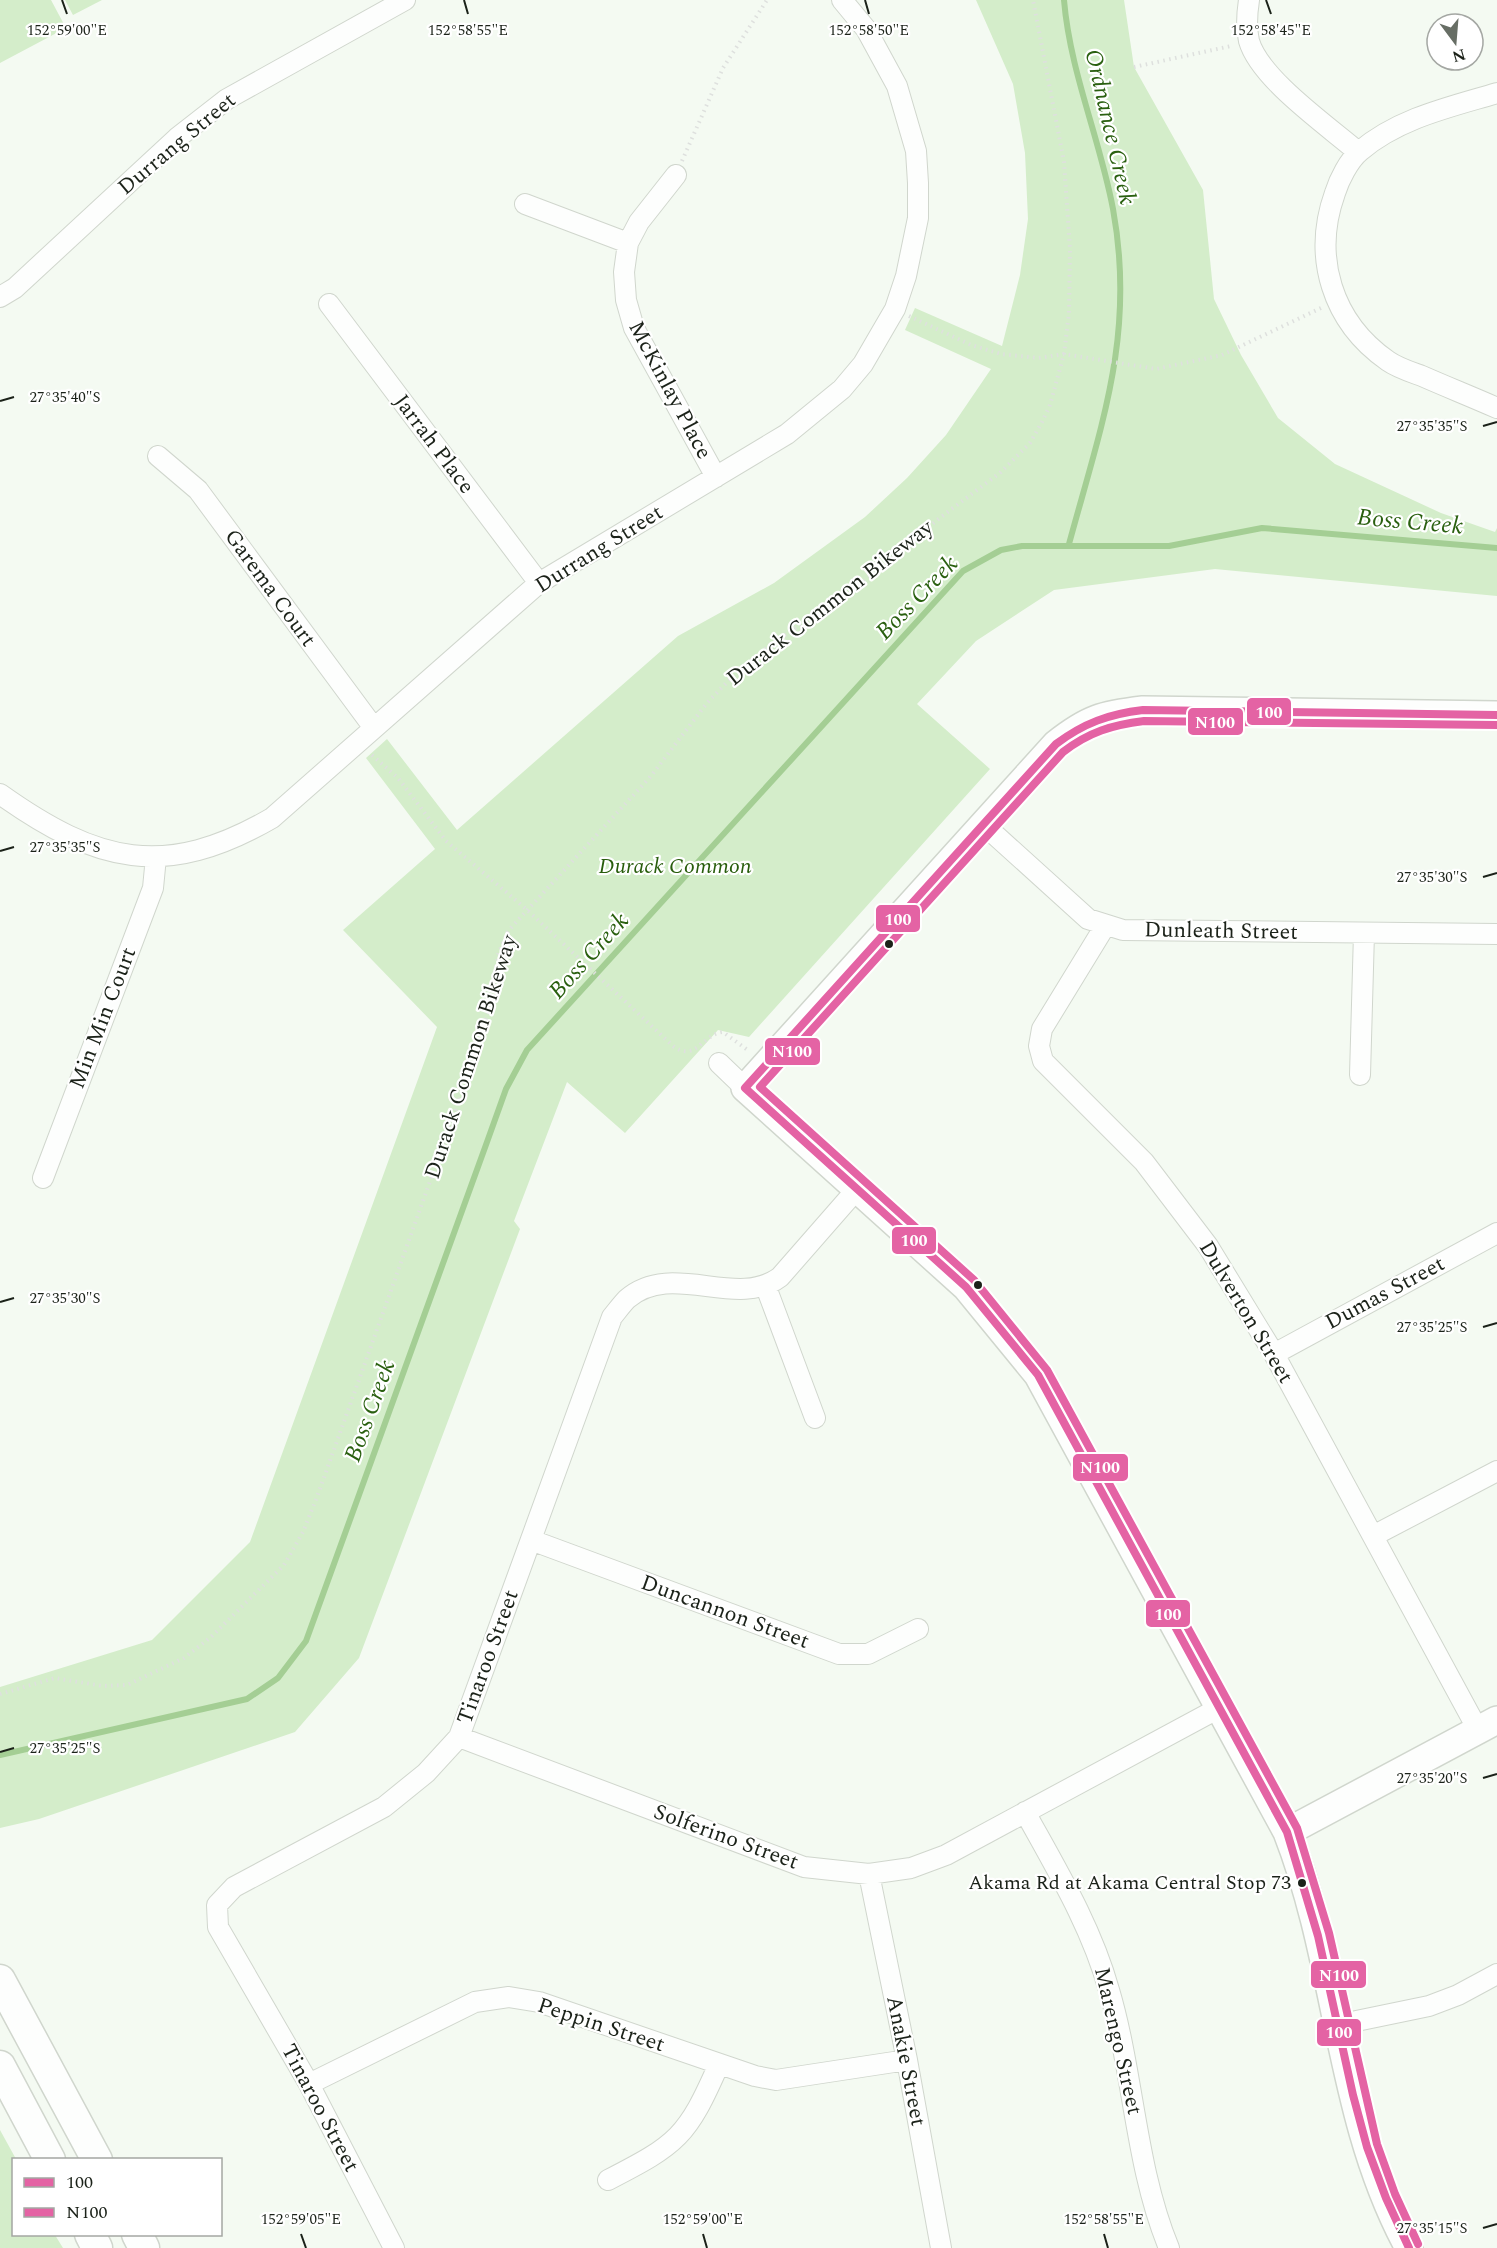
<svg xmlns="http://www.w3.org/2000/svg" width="1497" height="2248" font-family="Spectral,serif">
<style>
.green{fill:#d4edca}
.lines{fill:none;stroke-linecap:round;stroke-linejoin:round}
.stream{stroke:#a4ce94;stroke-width:6}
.street-casing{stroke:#d0d6cd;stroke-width:22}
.secondary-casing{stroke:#d0d6cd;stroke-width:30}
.primary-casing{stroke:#d0d6cd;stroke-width:33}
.path{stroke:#dee0de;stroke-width:4;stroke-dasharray:1.5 4.5;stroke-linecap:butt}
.street{stroke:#fdfefd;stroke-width:20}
.secondary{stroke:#fdfefd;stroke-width:27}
.primary{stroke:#fdfefd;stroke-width:30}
.bus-1-casing{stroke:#fff;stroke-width:12}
.bus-2-casing{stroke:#fff;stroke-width:12}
.bus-1{stroke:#e463a4;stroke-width:8}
.bus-2{stroke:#e463a4;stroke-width:8}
.ticks{fill:none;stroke:#1b2219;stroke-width:2}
.bus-dot{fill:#1b2219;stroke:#fff;stroke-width:2}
.labels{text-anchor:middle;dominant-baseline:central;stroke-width:4.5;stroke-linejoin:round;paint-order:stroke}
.bus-label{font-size:20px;fill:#1b2219;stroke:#fff;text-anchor:end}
.street-label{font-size:22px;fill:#1b2219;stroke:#fff}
.park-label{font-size:22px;font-style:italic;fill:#285d0c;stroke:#fff}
.water-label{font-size:24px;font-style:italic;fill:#2a6010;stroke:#fff}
.ticks-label{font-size:15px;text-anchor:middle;fill:#1b2219;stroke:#fff;stroke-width:4.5;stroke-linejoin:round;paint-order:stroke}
.line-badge{stroke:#fff;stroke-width:2}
.badge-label{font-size:16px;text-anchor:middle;font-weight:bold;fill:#fff}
</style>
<rect width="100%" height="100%" fill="#f4faf2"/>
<!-- green -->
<path class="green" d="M0,0H51L66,28L0,63Z
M65,0H102L73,15Z
M976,0H1124L1134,67L1203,190L1214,299L1241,355L1278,418L1335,464L1441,513L1495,532L1497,528V596L1215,569L1054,590L976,641L917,704L990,769L749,1037L718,1030L625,1133L567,1082L514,1221L520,1229L359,1658L295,1732L39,1819L0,1828V1687L152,1640L250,1542L437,1027L343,930L435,849L366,758L387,739L457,830L678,636L774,583L865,517L907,478L946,435L991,369L905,330L915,308L1002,346L1020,275L1028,219L1025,153L1013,84Z
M0,2130L16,2159L14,2160V2234L55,2235L63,2248H0Z"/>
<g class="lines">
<!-- stream -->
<path class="stream" d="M1064,0C1070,72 1100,139 1113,209C1136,334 1101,426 1069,544
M0,1755L247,1699L278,1678L306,1641L487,1142L506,1089L527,1050L963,571L1001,550L1022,546H1169L1262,528L1497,548"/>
<!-- street casing -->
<g class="street-casing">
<path id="street" d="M1249,0C1247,13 1246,28 1249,41C1260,79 1328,126 1358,152
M1497,93C1450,107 1399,118 1360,151C1349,160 1339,180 1335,193C1312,257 1332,322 1388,361C1398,368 1411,372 1422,376C1447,387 1472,397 1497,408
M676,175L639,222L628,243L624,272L626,300L634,328L716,477
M525,204L628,243
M0,297L15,288L177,138L227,99L405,0
M329,304L539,583
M158,456L198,490L374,728
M0,794C97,863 165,880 272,818L539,583L787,434L842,389L863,364L895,309L906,276L918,218V183L916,151L897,86L866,29L842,0
M983,824L1088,919L1123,930L1497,934
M1105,926L1042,1029L1039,1046L1043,1061L1144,1162L1208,1246L1274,1354L1478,1730
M719,1063L745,1088
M1360,1075L1364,933
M43,1178L153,888L156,857
M766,1287L815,1418
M1274,1354L1497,1233
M1373,1536L1497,1471
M531,1540L839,1654H868L918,1629
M459,1737L804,1867L869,1874L911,1868L946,1855L1219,1708
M1025,1812C1057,1870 1091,1926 1109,1990C1134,2074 1135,2166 1169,2248
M869,1874L907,2060L941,2248
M1337,2025L1429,2006L1458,1995L1497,1974
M309,2084L475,2002L509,1997L539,2002L755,2076L776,2080L907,2060
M608,2180C678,2144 687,2137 719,2064
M394,2248L309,2084L218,1927L217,1905L234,1887L384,1807L426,1773L459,1737L612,1317C617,1311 622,1304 627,1299C672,1260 736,1310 780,1277L857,1189"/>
</g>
<!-- secondary casing -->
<g class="secondary-casing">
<path id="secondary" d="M1287,1832L1497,1720
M1409,2248C1338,2118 1340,1968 1287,1832L1038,1375L966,1287L745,1088L1056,744C1089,718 1102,715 1143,710L1497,715"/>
</g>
<!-- primary casing -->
<g class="primary-casing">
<path id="primary" d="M0,1980L97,2160
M0,2066L50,2160
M90,2234L97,2248
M137,2234L144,2248"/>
</g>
<!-- path -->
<path class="path" d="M1134,67L1231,46
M682,161L723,68L767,0
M909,316L971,345L1001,354L1039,358L1064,354L1156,369L1222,355L1321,308
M372,755L398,778L446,841L526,909L673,1046C696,1063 702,1034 723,1032L749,1051
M0,1694L55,1678L103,1686L127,1685L184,1658L211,1637L284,1565L303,1532L317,1497L472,1064L489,1009L498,955L508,931L651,776L707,703L734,675L771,644L851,592L937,520L1001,472L1030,443L1042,422L1050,405L1064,354L1069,313L1070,249L1064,162L1033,0"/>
<!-- street -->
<use href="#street" class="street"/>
<!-- secondary -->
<use href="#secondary" class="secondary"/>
<!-- primary -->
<use href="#primary" class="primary"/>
<!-- bus-1 casing -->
<g class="bus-1-casing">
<path id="bus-1" d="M745,1088L966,1287L1038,1375L1287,1832L1318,1936L1353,2095L1367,2147L1386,2198L1409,2248
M745,1088L1056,744C1084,723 1109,714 1143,710L1497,715"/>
</g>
<!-- bus-2 casing -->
<g class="bus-2-casing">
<path id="bus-2" d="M1418,2244L1395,2194L1377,2144L1329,1933L1297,1828L1047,1370L974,1280L760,1087L1063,752C1089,732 1112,725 1144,721L1497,725"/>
</g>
<!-- bus-1 -->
<use href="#bus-1" class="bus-1"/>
<!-- bus-2 -->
<use href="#bus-2" class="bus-2"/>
</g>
<!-- ticks -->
<path class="ticks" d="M62,0L67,14M464,0L468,14M865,0L869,14M1266,0L1271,14M0,401L14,397M1483,426L1497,422M0,851L14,847M1483,877L1497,873M0,1302L14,1298M1483,1327L1497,1323M0,1752L14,1748M1483,1778L1497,1774M1483,2228L1497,2224M301,2234L306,2248M703,2234L707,2248M1104,2234L1108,2248"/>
<!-- markers -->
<g class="bus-dot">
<circle cx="889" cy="944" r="5"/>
<circle cx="978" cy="1285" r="5"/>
<circle cx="1302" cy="1883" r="5"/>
</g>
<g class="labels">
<!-- bus labels -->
<g class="bus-label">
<text x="1291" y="1883">Akama Rd at Akama Central Stop 73</text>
</g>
<!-- street labels -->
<g class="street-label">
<text transform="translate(177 144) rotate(-40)">Durrang Street</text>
<text transform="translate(670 390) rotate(62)">McKinlay Place</text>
<text transform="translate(434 444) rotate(53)">Jarrah Place</text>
<text transform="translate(599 549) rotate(-32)">Durrang Street</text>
<text transform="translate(270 588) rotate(54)">Garema Court</text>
<text transform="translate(830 603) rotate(-38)">Durack Common Bikeway</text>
<text transform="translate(1221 931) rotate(1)">Dunleath Street</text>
<text transform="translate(103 1018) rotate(-69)">Min Min Court</text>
<text transform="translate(471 1057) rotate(-72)">Durack Common Bikeway</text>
<text transform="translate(1385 1293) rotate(-28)">Dumas Street</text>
<text transform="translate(1246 1312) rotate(59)">Dulverton Street</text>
<text transform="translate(725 1612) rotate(20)">Duncannon Street</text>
<text transform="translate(488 1657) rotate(-70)">Tinaroo Street</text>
<text transform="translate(726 1837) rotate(20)">Solferino Street</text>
<text transform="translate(601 2025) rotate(18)">Peppin Street</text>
<text transform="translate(1118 2041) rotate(77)">Marengo Street</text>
<text transform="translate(906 2061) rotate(79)">Anakie Street</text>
<text transform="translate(320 2108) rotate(62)">Tinaroo Street</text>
</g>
<!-- park labels -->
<g class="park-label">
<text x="675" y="866">Durack Common</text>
</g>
<!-- water labels -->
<g class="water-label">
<text transform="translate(1110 127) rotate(77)">Ordnance Creek</text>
<text transform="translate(1410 522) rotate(5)">Boss Creek</text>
<text transform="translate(917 598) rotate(-46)">Boss Creek</text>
<text transform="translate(589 956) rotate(-48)">Boss Creek</text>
<text transform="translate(370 1411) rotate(-70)">Boss Creek</text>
</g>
</g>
<g class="ticks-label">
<text x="67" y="35">152°59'00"E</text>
<text x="468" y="35">152°58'55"E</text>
<text x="869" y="35">152°58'50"E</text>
<text x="1271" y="35">152°58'45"E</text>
<text x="65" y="402">27°35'40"S</text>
<text x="1432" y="431">27°35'35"S</text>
<text x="65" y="852">27°35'35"S</text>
<text x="1432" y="882">27°35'30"S</text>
<text x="65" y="1303">27°35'30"S</text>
<text x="1432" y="1332">27°35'25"S</text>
<text x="65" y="1753">27°35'25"S</text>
<text x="1432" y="1783">27°35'20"S</text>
<text x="301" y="2224">152°59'05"E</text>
<text x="703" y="2224">152°59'00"E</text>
<text x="1104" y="2224">152°58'55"E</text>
<text x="1432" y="2233">27°35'15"S</text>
</g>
<g class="line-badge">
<rect x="1246" y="697" width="46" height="29" rx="6" fill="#e463a4"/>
<rect x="1187" y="707" width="57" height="29" rx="6" fill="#e463a4"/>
<rect x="875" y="904" width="46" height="29" rx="6" fill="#e463a4"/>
<rect x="764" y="1037" width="57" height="29" rx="6" fill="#e463a4"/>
<rect x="891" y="1226" width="46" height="29" rx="6" fill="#e463a4"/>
<rect x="1072" y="1453" width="57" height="29" rx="6" fill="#e463a4"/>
<rect x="1145" y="1599" width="46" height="29" rx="6" fill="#e463a4"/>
<rect x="1310" y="1960" width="57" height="29" rx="6" fill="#e463a4"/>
<rect x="1316" y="2018" width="46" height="29" rx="6" fill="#e463a4"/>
</g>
<g class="badge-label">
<text x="1269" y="718">100</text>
<text x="1215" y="728">N100</text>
<text x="898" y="925">100</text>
<text x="792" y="1057">N100</text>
<text x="914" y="1246">100</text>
<text x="1100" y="1473">N100</text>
<text x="1168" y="1620">100</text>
<text x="1339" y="1981">N100</text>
<text x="1339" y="2038">100</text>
</g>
<!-- legend -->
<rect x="12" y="2158" width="210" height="78" fill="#ffffff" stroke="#a4a7a3" stroke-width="1.5"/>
<rect x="24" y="2178" width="30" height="9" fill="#e463a4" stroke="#a4a7a3" stroke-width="1.5"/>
<text x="66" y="2188" font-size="18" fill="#1b2219">100</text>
<rect x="24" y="2208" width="30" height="9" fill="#e463a4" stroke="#a4a7a3" stroke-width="1.5"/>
<text x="66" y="2218" font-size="18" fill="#1b2219">N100</text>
<!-- north arrow -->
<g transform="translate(1455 42) rotate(164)"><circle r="28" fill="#ffffff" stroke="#a4a7a3" stroke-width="1.5"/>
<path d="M0-4.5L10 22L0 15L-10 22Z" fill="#676e65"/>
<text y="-9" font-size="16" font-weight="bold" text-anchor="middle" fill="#1b2219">N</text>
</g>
</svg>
